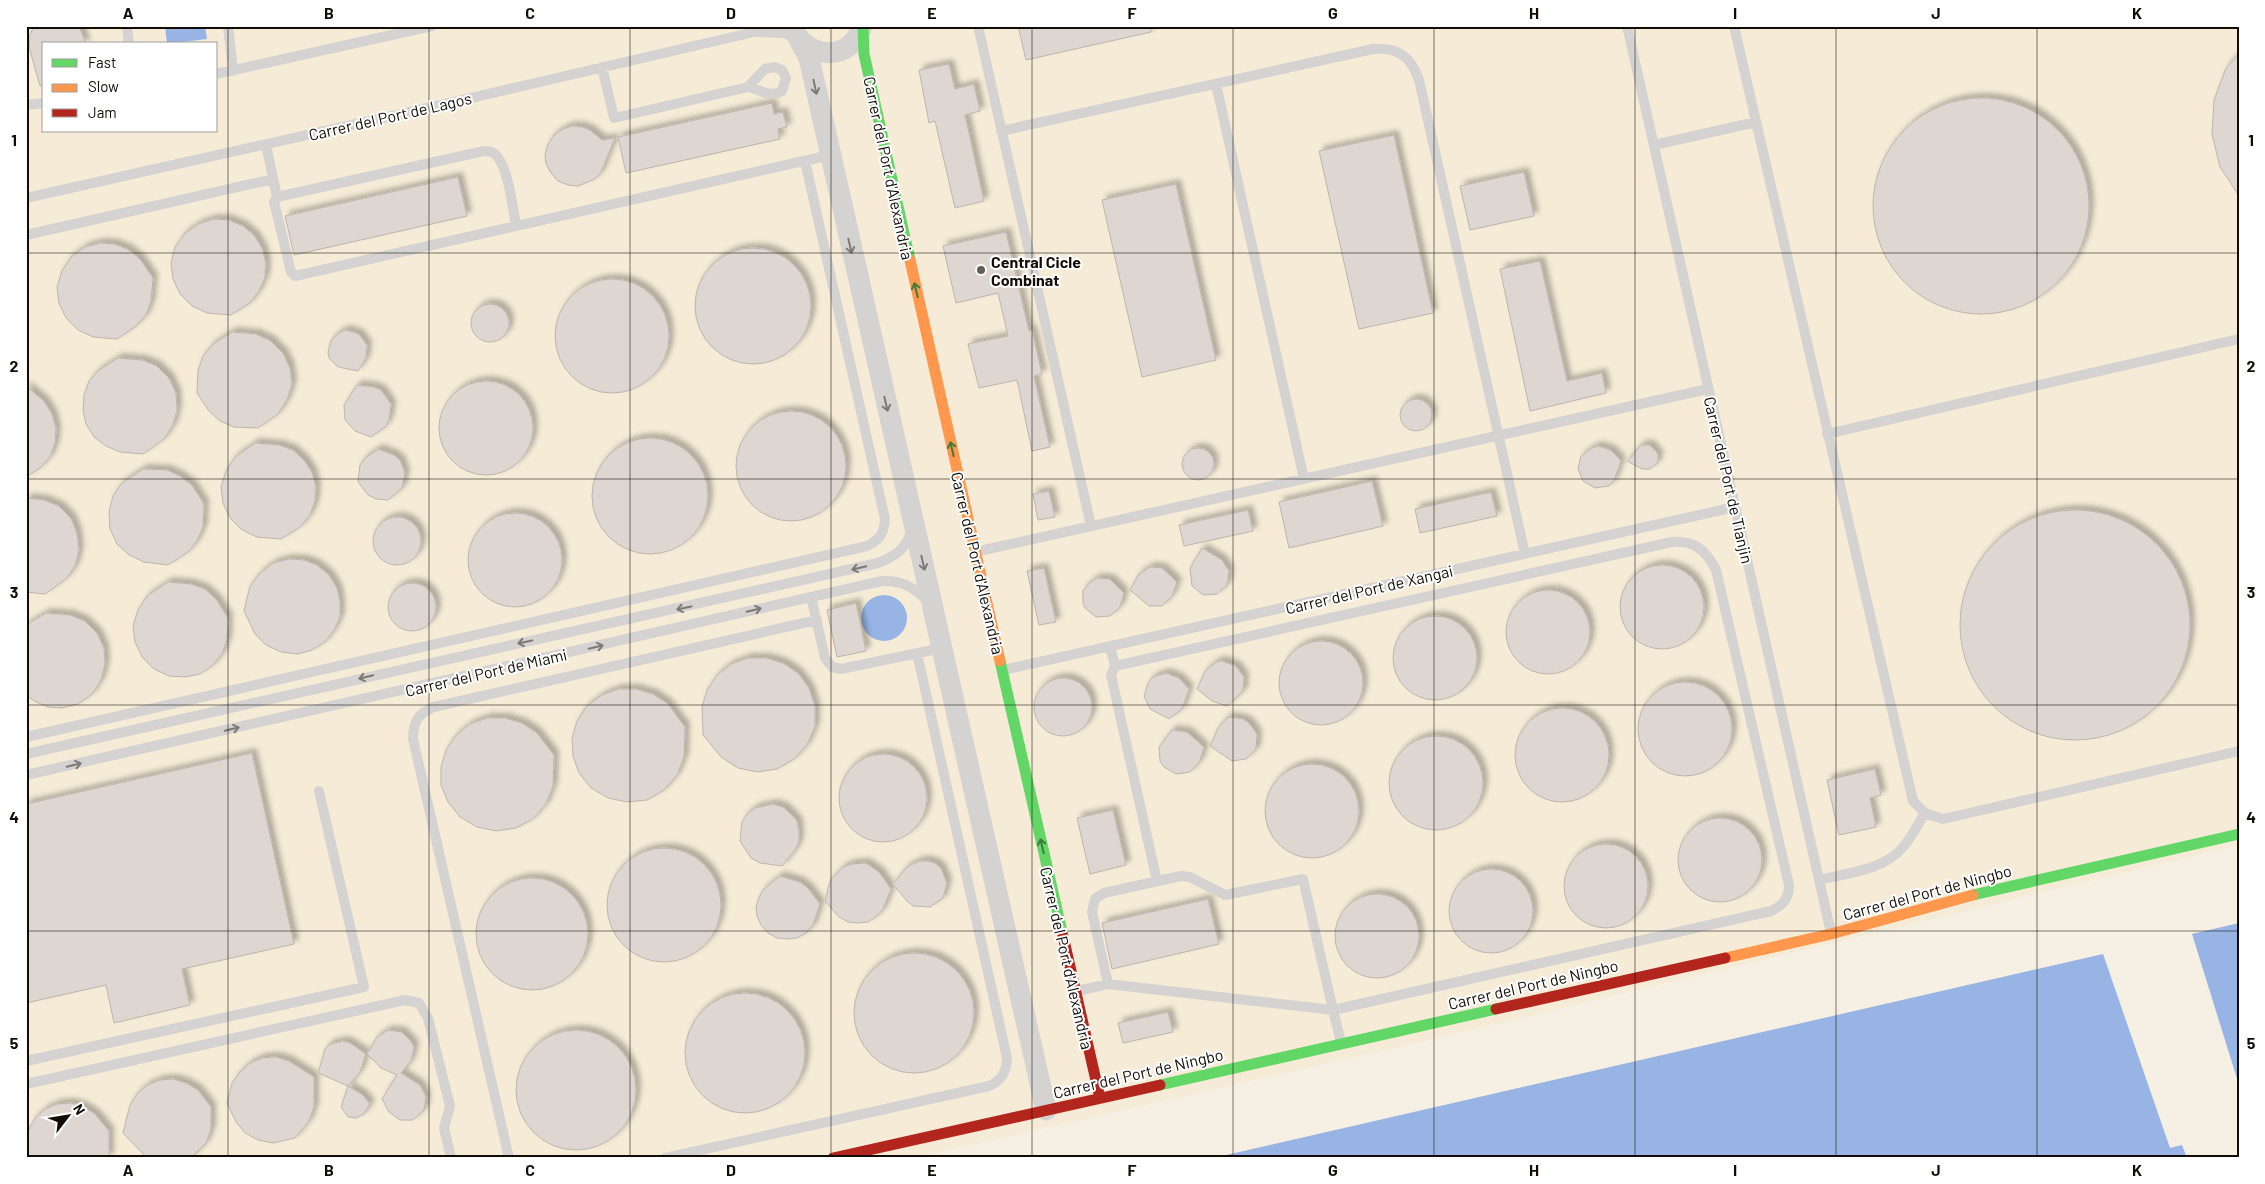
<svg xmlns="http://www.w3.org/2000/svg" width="2265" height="1184" font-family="Barlow,sans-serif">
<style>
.built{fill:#f5ebd6;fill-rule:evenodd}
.water{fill:#97b4e5}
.building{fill:#ded6d0;stroke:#bcb5af;filter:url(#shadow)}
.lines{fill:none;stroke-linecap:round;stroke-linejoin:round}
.lane{stroke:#d5d3d1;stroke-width:10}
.street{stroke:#d5d3d1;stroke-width:21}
.fast{stroke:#63d668;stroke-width:11}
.slow{stroke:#ff974d;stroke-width:11}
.jam{stroke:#b3261e;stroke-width:11}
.oneway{stroke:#7d7a76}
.oneway2{stroke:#3e7c3c}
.grid{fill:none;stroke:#110d06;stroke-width:1;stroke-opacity:0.55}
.poi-dot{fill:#615c54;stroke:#fff;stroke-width:2}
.labels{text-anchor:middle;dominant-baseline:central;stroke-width:4;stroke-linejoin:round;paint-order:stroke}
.street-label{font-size:16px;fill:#110d06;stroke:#fff}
.poi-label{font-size:16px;font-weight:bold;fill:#110d06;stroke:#fff;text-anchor:start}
.neatline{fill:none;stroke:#110d06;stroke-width:2}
.grid-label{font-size:16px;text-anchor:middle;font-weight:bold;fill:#110d06}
</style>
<defs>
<filter id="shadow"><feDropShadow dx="4.5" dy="-4.5" stdDeviation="2.5" flood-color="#0004"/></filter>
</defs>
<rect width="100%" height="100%" fill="#f5efe4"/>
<!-- built -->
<path class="built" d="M26,26H2239V845L1442,1037L914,1158H26ZM44,44H216V131H44Z"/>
<!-- water -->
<path class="water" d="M165,26H205L207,39L167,44Z
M861 618a23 23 0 1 1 46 0a23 23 0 1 1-46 0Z
M2239,923V1085L2192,934Z
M2103,954L2170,1148L2182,1145L2187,1158H1213Z"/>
<!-- building -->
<path class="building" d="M34,26H79L86,44H44V85L40,86L29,47V37Z
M1018,26H1151V32L1026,60Z
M2239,53V196L2220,167L2212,134L2214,100L2226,68Z
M949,64L955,89L974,84L980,111L965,115L984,201L955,208L935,121L929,123L919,70Z
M1873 206a108 108 0 1 1 216 0a108 108 0 1 1-216 0Z
M772,103L774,114L783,112L787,127L778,129L780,139L626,173L618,137Z
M572,126L582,127L590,130L602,140L615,138L601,172L595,179L578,186L568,185L558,181L551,173L546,164L545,154L548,144L554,135L563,129Z
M1394,135L1433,313L1359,329L1319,151Z
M1524,172L1534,216L1470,230L1460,186Z
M458,177L467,216L294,255L285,216Z
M1176,184L1216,360L1142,377L1102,200Z
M214,219L229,220L243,226L254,235L262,248L266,263L265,277L259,291L250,303L231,315L207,313L192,306L180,294L173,279L171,263L175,247L185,233L198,224Z
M1006,232L1029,331L1032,330L1042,374L1034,376L1050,447L1032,451L1017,380L979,388L968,344L1008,336L998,293L956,303L943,246Z
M100,243L115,244L129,250L140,259L153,278L151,301L146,315L136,326L117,339L93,337L78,330L66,318L59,303L57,287L62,271L71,257L85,247Z
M695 306a58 58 0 1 1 116 0a58 58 0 1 1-116 0Z
M1540,261L1567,381L1602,373L1606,393L1530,411L1500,269Z
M555 336a57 57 0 1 1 114 0a57 57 0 1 1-114 0Z
M471 323a19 19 0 1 1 38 0a19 19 0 1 1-38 0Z
M346,330L359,334L367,345L366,358L358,371L338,367L329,358L328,352L331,340L340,332Z
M232,332L256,334L271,341L283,353L290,368L292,384L287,400L278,414L258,428L234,427L220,421L209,411L197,393L198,370L203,356L213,344Z
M118,358L142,360L157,366L169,378L176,393L177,410L173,425L164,439L143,454L120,452L106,446L94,437L86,424L83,410L84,395L89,381L99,370Z
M439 428a47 47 0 1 1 94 0a47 47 0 1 1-94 0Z
M357,385L374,387L381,390L391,404L389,420L385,427L371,437L355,431L345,420L344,405Z
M26,386L44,401L52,414L56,428L55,443L50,457L40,468L26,477Z
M1400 415a16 16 0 1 1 32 0a16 16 0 1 1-32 0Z
M736 466a55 55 0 1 1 110 0a55 55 0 1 1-110 0Z
M592 496a58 58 0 1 1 116 0a58 58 0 1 1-116 0Z
M255,443L279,445L293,450L304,460L312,472L316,487L315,501L310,515L300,527L281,539L257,537L242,530L230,518L223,503L221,487L226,471L235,457Z
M1641,445H1650L1658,454V462L1650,469H1642L1627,461Z
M1598,446L1611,450L1621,461L1614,481L1609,486L1595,488L1583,481L1578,469L1581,456L1592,448Z
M1182 464a16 16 0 1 1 32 0a16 16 0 1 1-32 0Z
M378,449L394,455L400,460L405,473L402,488L388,500L376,499L368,495L358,482L360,465L365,458Z
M143,469L167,470L180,476L192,485L204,504L203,527L197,541L188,552L168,565L144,562L129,555L117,544L110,529L109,512L113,496L122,483Z
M1372,481L1383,526L1289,548L1279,502Z
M1049,491L1055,517L1038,520L1033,494Z
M1491,492L1497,516L1420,533L1415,509Z
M26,498L44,500L59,506L71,518L77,533L79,550L75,566L66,579L45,594L26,592Z
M1248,510L1253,531L1184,546L1179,525Z
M1960 625a115 115 0 1 1 230 0a115 115 0 1 1-230 0Z
M468 560a47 47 0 1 1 94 0a47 47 0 1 1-94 0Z
M373 541a24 24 0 1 1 48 0a24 24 0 1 1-48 0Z
M1202,548L1222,560L1229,571L1227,585L1217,594L1203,595L1192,586L1190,568Z
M289,559L304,560L317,565L329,575L337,588L340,602V617L334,630L325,642L312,650L298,654L281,652L266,645L255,634L244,611L250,586L260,573L273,563Z
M1620 607a42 42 0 1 1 84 0a42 42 0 1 1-84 0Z
M1150,567L1162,568L1177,582L1172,596L1162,606H1149L1130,590L1139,574Z
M1044,568L1056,622L1039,625L1027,571Z
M1097,578L1110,579L1124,593L1120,607L1110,616L1096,617L1085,608L1083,603V590L1092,581Z
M168,582L191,584L205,589L216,599L228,618L227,640L222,654L212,666L200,674L185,677L169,676L154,669L142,657L135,642L133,626L138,610L147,596Z
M388 607a24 24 0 1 1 48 0a24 24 0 1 1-48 0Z
M1506 632a42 42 0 1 1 84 0a42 42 0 1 1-84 0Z
M856,603L866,651L837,657L827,610Z
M46,613L70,615L85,621L97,633L104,648L105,664L101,680L92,694L78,704L62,708L48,707L34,701L26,695V625Z
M1393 658a42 42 0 1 1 84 0a42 42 0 1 1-84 0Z
M1279 683a42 42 0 1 1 84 0a42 42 0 1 1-84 0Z
M748,658H766L783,663L798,673L809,688L815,706V726L807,745L794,759L777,769L757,772L738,768L721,757L703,735L702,707L707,690L717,675L731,664Z
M1222,661L1236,666L1244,677L1243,691L1227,706L1212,701L1197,689L1205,671L1216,662Z
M1166,673L1179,678L1189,689L1182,709L1169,719L1150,709L1144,696L1148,683L1153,677Z
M1034 707a29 29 0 1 1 58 0a29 29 0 1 1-58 0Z
M1638 729a47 47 0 1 1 94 0a47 47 0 1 1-94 0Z
M618,689H636L653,694L668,704L685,727L684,757L677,775L664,790L647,800L627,802L608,798L591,788L579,773L573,756L572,738L577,721L587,706L602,695Z
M1515 755a47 47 0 1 1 94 0a47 47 0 1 1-94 0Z
M1228,717L1243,719L1249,723L1257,734L1256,749L1246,759L1232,761L1210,746L1218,728Z
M487,718H505L522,723L537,733L554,755L553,786L546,804L533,819L516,828L496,831L477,827L460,817L448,802L441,785V767L446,750L456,735L470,724Z
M1172,730L1187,732L1204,747L1200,761L1190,772L1176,774L1164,767L1160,761L1159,747Z
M1389 783a47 47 0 1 1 94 0a47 47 0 1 1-94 0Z
M252,753L294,944L182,969L190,1005L114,1023L106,985L26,1003V804Z
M839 798a44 44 0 1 1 88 0a44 44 0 1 1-88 0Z
M1265 811a47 47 0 1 1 94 0a47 47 0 1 1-94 0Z
M1875,769L1881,795L1870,798L1876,827L1839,835L1827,780Z
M773,804L783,807L790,813L797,821L799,830V841L795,850L782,866L760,863L751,858L740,841L742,822L747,814L755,808Z
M1113,810L1126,865L1090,874L1077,818Z
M1678 860a42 42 0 1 1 84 0a42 42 0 1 1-84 0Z
M1564 886a42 42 0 1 1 84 0a42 42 0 1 1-84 0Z
M607 905a57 57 0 1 1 114 0a57 57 0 1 1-114 0Z
M919,861H928L935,863L941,868L947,883L943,898L930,907L913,906L907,901L893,884L907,867Z
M866,863L879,872L891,889L883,909L877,916L868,922L858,923L848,922L839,917L825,901L830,881L843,867L852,864Z
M1449 911a42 42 0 1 1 84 0a42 42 0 1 1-84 0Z
M780,876L800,882L808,888L820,904L813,925L806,933L797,938L787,939L777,938L768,933L761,925L757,916L756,907L759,897L764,889Z
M476 934a56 56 0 1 1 112 0a56 56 0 1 1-112 0Z
M1335 936a42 42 0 1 1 84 0a42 42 0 1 1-84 0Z
M1208,899L1219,944L1112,969L1102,923Z
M854 1013a60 60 0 1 1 120 0a60 60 0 1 1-120 0Z
M685 1053a60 60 0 1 1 120 0a60 60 0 1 1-120 0Z
M1168,1012L1173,1032L1123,1043L1118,1023Z
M388,1030L402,1032L411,1041L414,1047L411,1061L401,1073L420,1085L426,1097L424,1110L413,1120H400L389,1112L382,1099L397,1075L381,1068L367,1054L377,1037Z
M516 1090a60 60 0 1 1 120 0a60 60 0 1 1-120 0Z
M343,1041L350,1043L366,1054L360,1072L348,1086L363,1095L370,1104L364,1114L356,1118L348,1117L341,1107L348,1086L318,1073L325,1049L330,1044Z
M276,1057L289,1061L314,1077V1107L309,1121L295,1138L273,1143L258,1140L245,1133L236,1122L227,1103L232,1083L240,1072L250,1063L262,1058Z
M173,1079L186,1083L198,1090L211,1107V1129L206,1143L191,1158H147L123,1133L130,1105L137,1094L147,1085L160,1080Z
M71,1103L84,1107L95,1114L109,1131V1158H26V1135L35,1118L45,1109L57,1104Z"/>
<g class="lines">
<!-- lane -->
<path class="lane" d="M127,26L129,44
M228,26L233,71
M978,26L1091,526
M1627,26L1831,933
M1734,26L1913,801L1925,813L1943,819L2239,751
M755,32L784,33L797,39
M602,67L614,118L748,87
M774,67L782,70L786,78L782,91C771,98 760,90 748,87L765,69Z
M216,74L432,26
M1216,84L1304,479
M26,105L44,103
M1001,131L1373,49C1398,47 1411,57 1419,80L1525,554
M266,145L277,197L274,202L291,272L295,276L830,155
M1654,145L1756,122
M277,197L484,151C488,151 492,151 495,154C508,165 513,209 516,226
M26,198L454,102L754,32L764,26
M26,235L273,179
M1827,434L2239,339
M975,552L1708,389
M811,597L825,658L832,667L841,669L942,648
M1110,646L1115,666L1111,675L1157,881
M1115,666L1672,542C1694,540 1706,550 1716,570L1789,885C1789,899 1783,905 1771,911L1333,1010L1303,879L1225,895L1190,877L1181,876L1104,893L1095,899L1092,912L1108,984L1333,1010L1341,1042
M1003,670L1735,507
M26,737L867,546C880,540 884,533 885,519L805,161
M26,754L878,563C896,556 907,548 912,529
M26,775L882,581C901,580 915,587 927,601
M1819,880C1848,873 1885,870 1904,846C1912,836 1918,824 1925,813
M1077,991L1108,984
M26,1061L364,987L319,791
M26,1084L405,1000L419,1003L428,1018L450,1106L444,1128L451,1158
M509,1158L413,739C413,722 418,713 434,707L817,620
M665,1158L989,1086C1002,1080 1006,1073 1007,1058L917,653"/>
<!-- street -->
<path class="street" d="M792,26C805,60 851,63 862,26
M800,41L809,58L1046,1110"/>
<!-- fast -->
<path class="fast" d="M863,26L864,54L910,260
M1000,661L1063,936
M1973,895L2239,834
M1160,1085L1496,1009"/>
<!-- slow -->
<path class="slow" d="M910,260L1000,661
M1725,958L1831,934L1973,895"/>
<!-- jam -->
<path class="jam" d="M1063,936L1100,1098
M1496,1009L1725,958
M833,1158L1160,1085"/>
</g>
<!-- one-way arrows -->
<defs><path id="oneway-shaft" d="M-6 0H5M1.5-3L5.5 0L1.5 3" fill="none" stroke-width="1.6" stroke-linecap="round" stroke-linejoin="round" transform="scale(1.25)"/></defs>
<g class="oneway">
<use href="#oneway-shaft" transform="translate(815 87) rotate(78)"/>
<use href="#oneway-shaft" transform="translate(850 246) rotate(77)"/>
<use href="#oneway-shaft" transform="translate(886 404) rotate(77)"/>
<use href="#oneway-shaft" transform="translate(923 563) rotate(77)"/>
<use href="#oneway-shaft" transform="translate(859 568) rotate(167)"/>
<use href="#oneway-shaft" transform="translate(684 608) rotate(168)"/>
<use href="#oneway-shaft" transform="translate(754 610) rotate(-13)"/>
<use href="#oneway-shaft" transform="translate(525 642) rotate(168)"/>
<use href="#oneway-shaft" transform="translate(596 647) rotate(-13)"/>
<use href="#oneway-shaft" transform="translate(366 677) rotate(167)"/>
<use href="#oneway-shaft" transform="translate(232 729) rotate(-13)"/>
<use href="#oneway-shaft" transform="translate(74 765) rotate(-13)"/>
</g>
<g class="oneway2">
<use href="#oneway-shaft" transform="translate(916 290) rotate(-103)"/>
<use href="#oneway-shaft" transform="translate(952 449) rotate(-103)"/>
<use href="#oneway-shaft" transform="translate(1042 846) rotate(-103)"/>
</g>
<!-- grid -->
<path class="grid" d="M228,26V1158M429,26V1158M630,26V1158M831,26V1158M1032,26V1158M1233,26V1158M1434,26V1158M1635,26V1158M1836,26V1158M2037,26V1158M26,253H2239M26,479H2239M26,705H2239M26,931H2239"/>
<!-- markers -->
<circle class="poi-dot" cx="981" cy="270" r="5"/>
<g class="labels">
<!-- street labels -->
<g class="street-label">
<text transform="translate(390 116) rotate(-13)">Carrer del Port de Lagos</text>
<text transform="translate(889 168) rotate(78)">Carrer del Port d'Alexandria</text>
<text transform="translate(1729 480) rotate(77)">Carrer del Port de Tianjin</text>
<text transform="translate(978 563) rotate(77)">Carrer del Port d'Alexandria</text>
<text transform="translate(1369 589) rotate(-13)">Carrer del Port de Xangai</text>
<text transform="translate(486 672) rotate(-13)">Carrer del Port de Miami</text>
<text transform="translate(1927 892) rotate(-15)">Carrer del Port de Ningbo</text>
<text transform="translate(1067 958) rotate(77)">Carrer del Port d'Alexandria</text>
<text transform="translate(1533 984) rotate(-13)">Carrer del Port de Ningbo</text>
<text transform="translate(1138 1073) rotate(-13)">Carrer del Port de Ningbo</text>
</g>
<!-- poi labels -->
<g class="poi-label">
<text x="991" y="261">Central Cicle<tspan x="991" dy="18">Combinat</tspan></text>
</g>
</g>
<!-- border -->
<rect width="2265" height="1184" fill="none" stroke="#ffffff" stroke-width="55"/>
<!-- legend -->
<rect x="42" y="42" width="175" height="90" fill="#ffffff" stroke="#a09e9b"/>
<rect x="52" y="59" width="25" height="8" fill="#63d668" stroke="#a09e9b"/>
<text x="88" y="68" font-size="15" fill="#110d06">Fast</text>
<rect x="52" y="84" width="25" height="8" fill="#ff974d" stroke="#a09e9b"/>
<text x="88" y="92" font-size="15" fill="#110d06">Slow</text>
<rect x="52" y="109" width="25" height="8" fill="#b3261e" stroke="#a09e9b"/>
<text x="88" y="118" font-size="15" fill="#110d06">Jam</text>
<!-- north arrow -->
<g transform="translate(68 1116) rotate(59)" stroke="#ffffff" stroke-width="4" paint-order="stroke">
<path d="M0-4L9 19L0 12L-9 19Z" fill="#110d06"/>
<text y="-8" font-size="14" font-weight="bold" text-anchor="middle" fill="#110d06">N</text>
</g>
<rect x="28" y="28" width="2210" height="1128" class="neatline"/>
<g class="grid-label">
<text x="128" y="19">A</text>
<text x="329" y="19">B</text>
<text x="530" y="19">C</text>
<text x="731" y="19">D</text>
<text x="932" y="19">E</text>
<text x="1132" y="19">F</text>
<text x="1333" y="19">G</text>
<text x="1534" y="19">H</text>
<text x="1735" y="19">I</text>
<text x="1936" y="19">J</text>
<text x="2137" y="19">K</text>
<text x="14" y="146">1</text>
<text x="2251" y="146">1</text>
<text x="14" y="372">2</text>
<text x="2251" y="372">2</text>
<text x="14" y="598">3</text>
<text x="2251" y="598">3</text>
<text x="14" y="823">4</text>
<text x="2251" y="823">4</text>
<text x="14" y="1049">5</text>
<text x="2251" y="1049">5</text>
<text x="128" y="1176">A</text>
<text x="329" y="1176">B</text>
<text x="530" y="1176">C</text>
<text x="731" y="1176">D</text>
<text x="932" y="1176">E</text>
<text x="1132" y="1176">F</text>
<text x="1333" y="1176">G</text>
<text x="1534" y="1176">H</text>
<text x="1735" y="1176">I</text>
<text x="1936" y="1176">J</text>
<text x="2137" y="1176">K</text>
</g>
</svg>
